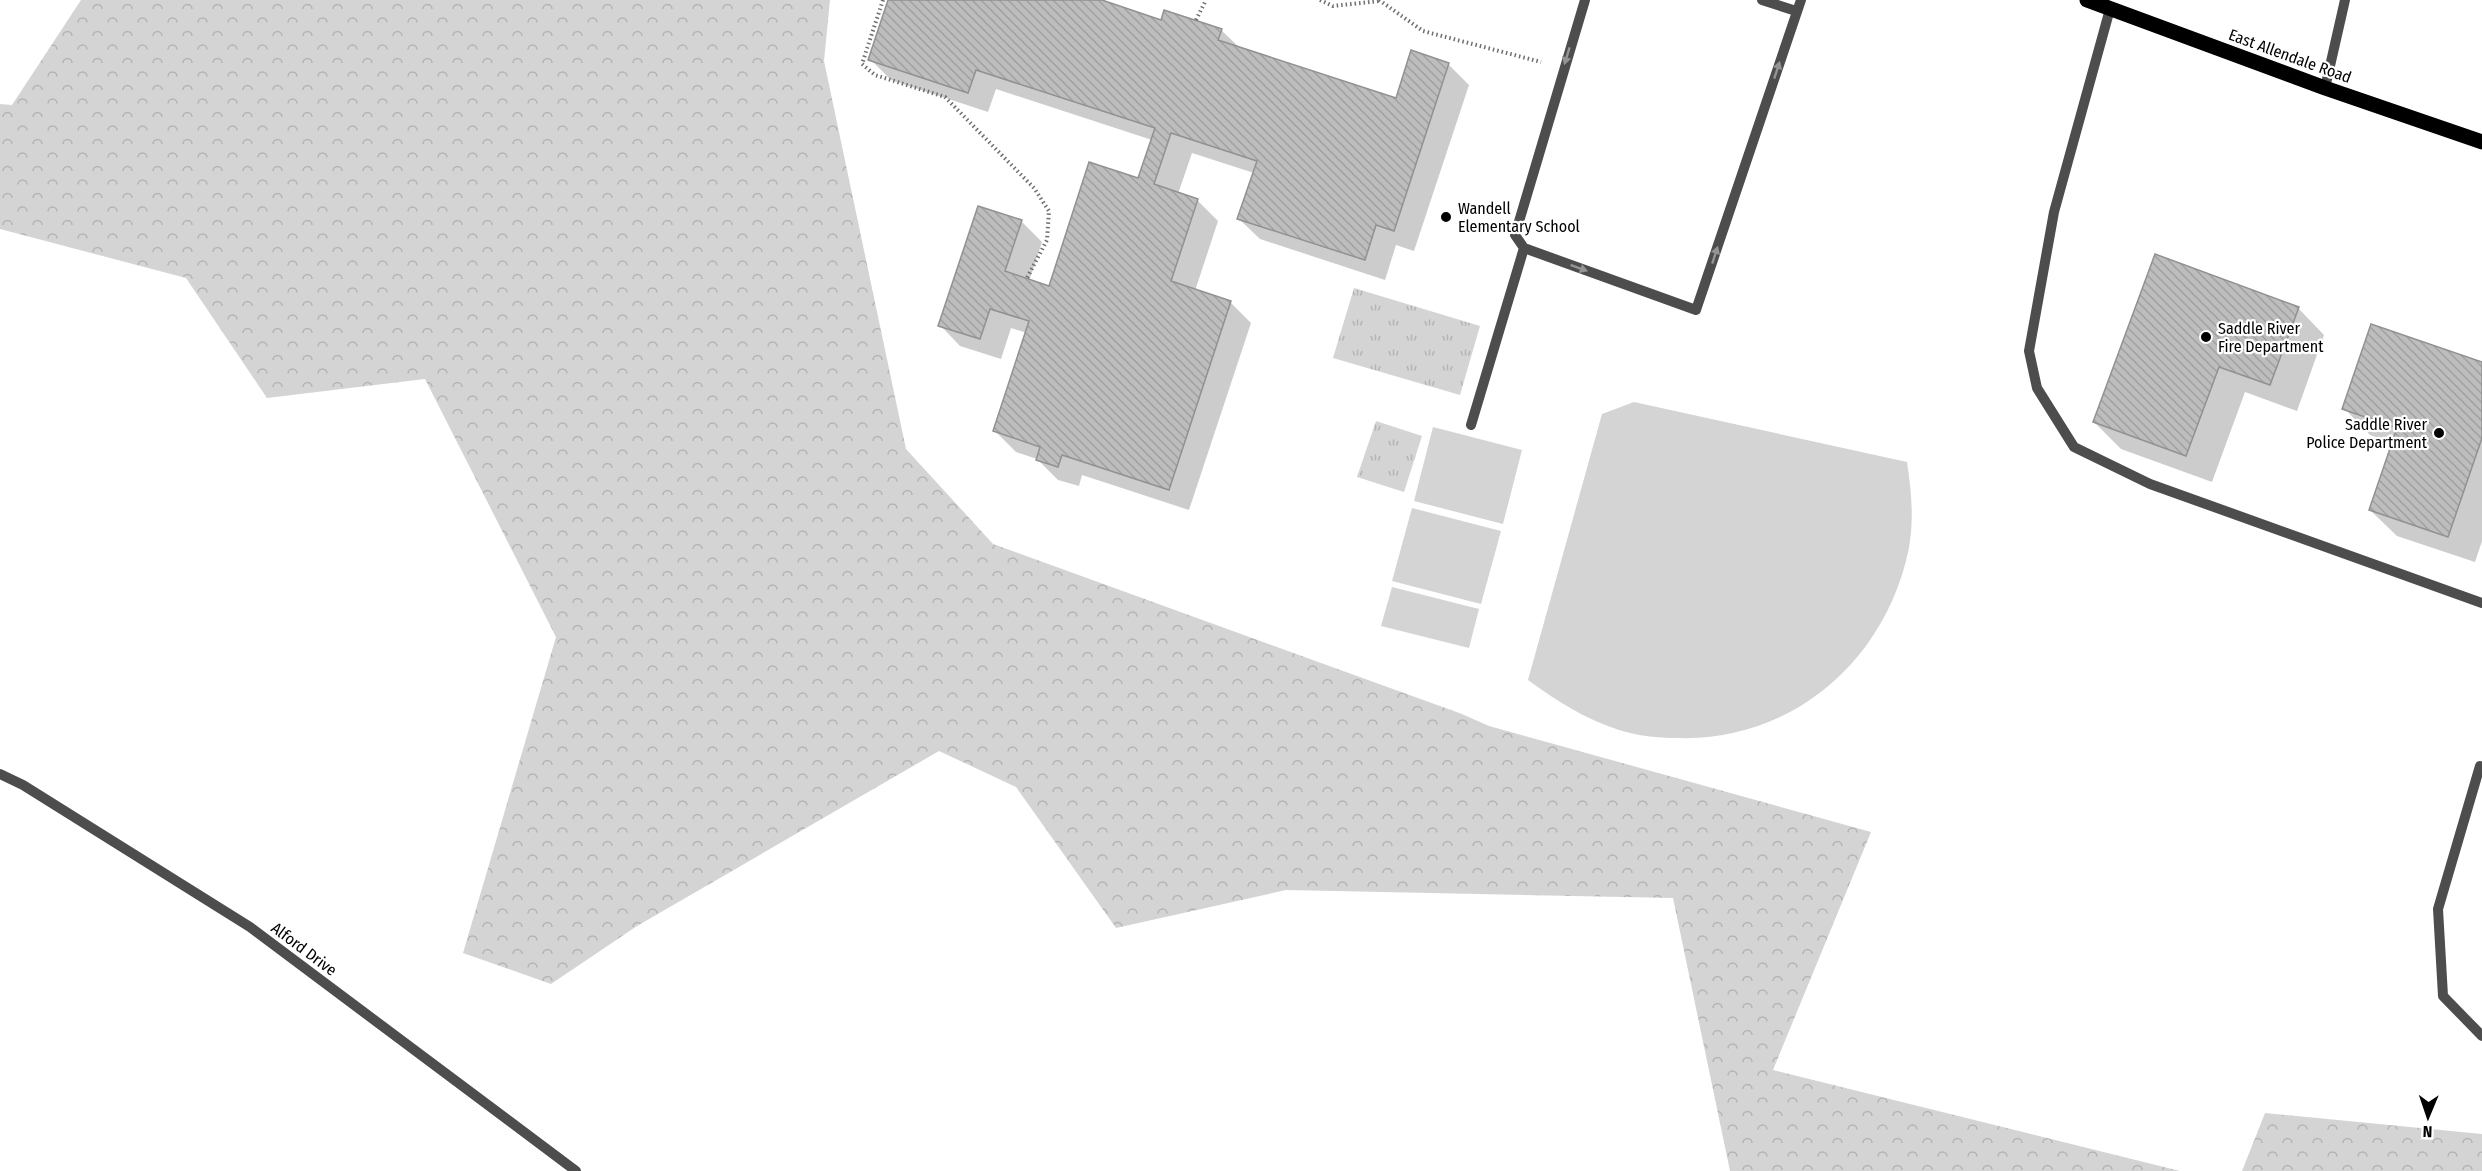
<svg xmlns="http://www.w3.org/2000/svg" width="2482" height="1171" font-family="'Fira Sans Condensed',sans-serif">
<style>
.grass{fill:url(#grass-tufts)}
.forest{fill:url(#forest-crowns)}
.garden{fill:#d4d4d4}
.shadow{fill:#0003}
.building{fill:url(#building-back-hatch);stroke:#919191;stroke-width:1.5}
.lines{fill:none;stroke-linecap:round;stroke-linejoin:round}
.path{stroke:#6f6f6f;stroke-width:4;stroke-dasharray:1.5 3;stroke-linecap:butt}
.minor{stroke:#4d4d4d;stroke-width:10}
.major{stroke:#000;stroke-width:15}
.oneway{fill:#949494}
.poi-dot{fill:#000;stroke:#fff;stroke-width:2}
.labels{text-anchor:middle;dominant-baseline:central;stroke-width:4.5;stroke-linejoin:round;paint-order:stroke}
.street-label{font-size:16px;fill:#000;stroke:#fff}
.poi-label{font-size:16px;fill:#000;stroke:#fff;text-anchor:start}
</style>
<defs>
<pattern id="grass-tufts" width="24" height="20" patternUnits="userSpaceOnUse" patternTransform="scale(1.5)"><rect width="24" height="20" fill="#d4d4d4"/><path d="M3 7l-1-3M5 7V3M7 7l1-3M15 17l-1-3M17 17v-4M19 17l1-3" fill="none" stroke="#b4b4b4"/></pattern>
<pattern id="forest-crowns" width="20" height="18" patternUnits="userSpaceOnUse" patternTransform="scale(1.5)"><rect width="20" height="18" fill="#d4d4d4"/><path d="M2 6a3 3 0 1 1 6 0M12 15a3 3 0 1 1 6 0" fill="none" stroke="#b4b4b4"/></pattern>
<pattern id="building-back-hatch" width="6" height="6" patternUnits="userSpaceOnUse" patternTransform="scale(1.5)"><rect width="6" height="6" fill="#bdbdbd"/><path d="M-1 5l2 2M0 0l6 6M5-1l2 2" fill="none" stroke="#a1a1a1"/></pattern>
</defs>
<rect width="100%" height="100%" fill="#fff"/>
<!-- grass -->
<path class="grass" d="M1354,288L1480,326L1460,395L1333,358Z
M1376,421L1422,436L1404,492L1357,477Z"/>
<!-- forest -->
<path class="forest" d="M81,0H830L824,61L906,449L993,544L1462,714L1489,726L1871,832L1773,1070L2180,1171H1730L1673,898L1286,890L1116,928L1016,787L939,751L637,926L551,984L463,953L556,637L425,379L267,398L186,278L0,229V104L12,105Z
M2265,1113L2482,1134V1171H2242Z"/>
<!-- garden -->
<path class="garden" d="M1634,402L1907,462C1912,495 1915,528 1906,561C1879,666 1788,742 1677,738C1658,738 1638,736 1619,730C1585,719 1557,701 1528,680L1602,414Z
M1433,427L1522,450L1503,524L1414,501Z
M1412,508L1501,531L1481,604L1392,581Z
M1392,587L1479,609L1469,648L1381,626Z"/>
<!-- shadow -->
<path class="shadow" d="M889,0H1097L1162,22L1221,30L1241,49L1397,100L1448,64L1469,85L1414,251L1396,245L1385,280L1260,239L1239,219L1254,173L1192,153L1178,194L1197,200L1218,221L1195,291L1230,302L1251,323L1189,510L1082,475L1079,486L1058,480L1037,459L1016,452L995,431L1027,333L1011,328L1001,359L960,346L940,325L1021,221L1042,242L1029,281L1050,288L1139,180L1152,140L996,89L988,112L891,80L870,59Z
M2298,308L2324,335L2297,411L2245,392L2212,482L2121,449L2094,422Z
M2482,363V541L2475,562L2397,536L2370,510L2393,443L2370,435L2344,408Z"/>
<!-- building -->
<path class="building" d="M888,0H1102L1161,20L1164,10L1222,29L1218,40L1396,98L1411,50L1449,63L1394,231L1376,225L1365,260L1237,219L1257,161L1171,133L1154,184L1198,199L1171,281L1231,301L1169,490L1062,455L1058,467L1036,460L1040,447L993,431L1029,321L990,309L980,339L938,326L978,206L1022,220L1005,271L1049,286L1089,162L1138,178L1155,128L976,70L968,93L868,60Z
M2155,254L2299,307L2270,385L2219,367L2186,456L2093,422Z
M2371,324L2482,362V438L2448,537L2369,510L2397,428L2342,409Z"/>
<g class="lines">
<!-- path -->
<path class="path" d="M883,0L862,64L875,75L945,97L1034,188L1049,211L1047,240L1027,278
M1320,0L1333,6L1379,1
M1379,0L1423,31L1541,62
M1196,20L1206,0"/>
<!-- minor -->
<path class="minor" d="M1585,0L1515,235L1524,248L1696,310L1801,0
M1762,0L1796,11
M2110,9L2054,212L2029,351L2037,388L2074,447L2150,484L2482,603
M2325,88L2345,0
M1471,425L1524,248
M2480,766L2438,909L2443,996L2482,1036
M0,774L23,785L250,927L576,1171"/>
<!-- major -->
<path class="major" d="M2087,0L2325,88L2482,142"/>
</g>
<!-- one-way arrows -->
<defs><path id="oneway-solid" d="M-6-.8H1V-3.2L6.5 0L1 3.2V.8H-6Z" transform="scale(1.5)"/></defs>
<g class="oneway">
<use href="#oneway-solid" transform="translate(1567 56) rotate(107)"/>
<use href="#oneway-solid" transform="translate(1777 70) rotate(-72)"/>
<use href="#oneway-solid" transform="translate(1715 255) rotate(-72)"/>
<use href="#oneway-solid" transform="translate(1579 268) rotate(20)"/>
</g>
<!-- markers -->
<g class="poi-dot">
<circle cx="1446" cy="217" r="6"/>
<circle cx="2206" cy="337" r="6"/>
<circle cx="2439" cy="433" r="6"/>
</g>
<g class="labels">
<!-- street labels -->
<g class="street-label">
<text transform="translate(2290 56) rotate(20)">East Allendale Road</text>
<text transform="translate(304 949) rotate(37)">Alford Drive</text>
</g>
<!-- poi labels -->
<g class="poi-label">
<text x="1458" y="208">Wandell<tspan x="1458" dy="18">Elementary School</tspan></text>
<text x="2218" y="328">Saddle River<tspan x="2218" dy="18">Fire Department</tspan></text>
<text x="2427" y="424" text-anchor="end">Saddle River<tspan x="2427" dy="18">Police Department</tspan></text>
</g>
</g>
<!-- north arrow -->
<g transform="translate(2428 1117) rotate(182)" stroke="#ffffff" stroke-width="4.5" paint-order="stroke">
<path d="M0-4.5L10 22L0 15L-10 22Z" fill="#000000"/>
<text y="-9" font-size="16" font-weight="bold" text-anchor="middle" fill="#000000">N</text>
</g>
</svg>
